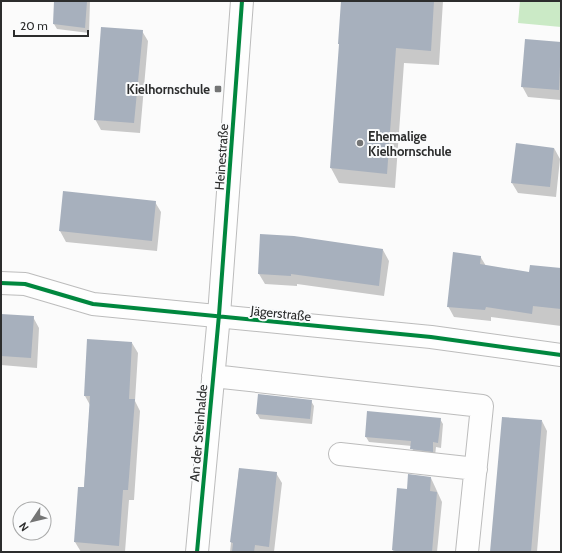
<svg xmlns="http://www.w3.org/2000/svg" width="562" height="553" font-family="Cabin,sans-serif">
<style>
.green{fill:#cbeac6}
.shadow{fill:#0003}
.building{fill:#a7b0bd}
.lines{fill:none;stroke-linecap:round;stroke-linejoin:round}
.street-casing{stroke:#bcbcbc;stroke-width:24}
.secondary-casing{stroke:#bcbcbc;stroke-width:24}
.street{stroke:#fefefe;stroke-width:22}
.secondary{stroke:#fefefe;stroke-width:22}
.cycleway-casing{stroke:#fafbfc;stroke-width:6}
.cycleway{stroke:#00873e;stroke-width:4}
.poi-dot{fill:#747575;stroke:#fafbfc;stroke-width:1.5}
.labels{text-anchor:middle;dominant-baseline:central;stroke-width:4;stroke-linejoin:round;paint-order:stroke}
.poi-label{font-size:13px;font-weight:bold;fill:#2c2d2d;stroke:#fafbfc;text-anchor:end}
.street-label{font-size:13px;fill:#2c2d2d;stroke:#fafbfc}
</style>
<rect width="100%" height="100%" fill="#fbfbfb"/>
<!-- green -->
<path class="green" d="M520,1H561V27L518,23Z"/>
<!-- shadow -->
<path class="shadow" d="M55,1H90L89,33L57,29L54,24Z
M342,1H443L439,65L404,63L395,188L339,183L331,168L340,46Z
M142,31L148,41L140,133L101,130L95,119Z
M526,40L561,43V100L528,97L522,86Z
M554,148L560,159L556,197L518,193L512,183Z
M64,192L155,202L161,212L157,251L66,242L60,231Z
M383,250L389,261L384,296L297,284V286L265,284L259,274Z
M480,256L486,266L530,273L561,270V326L491,317V321L454,317L448,306Z
M1,315L33,317L39,328L37,368L1,365Z
M132,343L138,353L135,401L140,411L134,500H129L125,552H81L75,542L79,488H84L90,405L85,396Z
M311,401L314,406L312,424L260,419L257,414Z
M440,419L443,424L441,448L436,447L435,456L414,454L412,446L369,442L366,437Z
M542,421L547,431L537,552H492Z
M239,469L276,473L282,483L274,552H230Z
M431,478L442,502L437,552H394L393,550L408,490Z"/>
<!-- building -->
<path class="building" d="M54,1H87L85,28L53,24Z
M341,1H434L431,51L396,48L387,174L330,168L339,44H338Z
M101,27L143,30L134,123L94,120Z
M525,39L561,42L559,90L521,87Z
M516,143L554,148L550,187L511,183Z
M63,191L156,201L152,241L59,231Z
M260,234L294,236L383,249L379,286L291,274V276L258,274Z
M453,252L481,256L480,264L529,272L530,265L561,268V309L533,306L532,314L486,307L485,310L447,307Z
M1,314L34,316L31,358L1,356Z
M87,339L132,342L129,399H135L128,490H123L119,546L74,542L78,487H84L90,396H84Z
M258,394L312,400L310,419L256,414Z
M367,411L441,418L438,443L433,442V452L410,449L411,441L365,437Z
M502,417L542,420L531,552H490Z
M239,468L277,472L269,547L255,545L254,552H232L233,543L230,542Z
M408,474L431,477L430,491L437,492L432,552H400L392,550L397,488L407,489Z"/>
<g class="lines">
<!-- street casing -->
<g class="street-casing">
<path id="street" d="M213,376L482,406L467,552
M340,454L476,469
M197,552L219,315L242,1"/>
</g>
<!-- secondary casing -->
<g class="secondary-casing">
<path id="secondary" d="M1,283L25,284L93,304L431,337L561,355"/>
</g>
<!-- street -->
<use href="#street" class="street"/>
<!-- secondary -->
<use href="#secondary" class="secondary"/>
<!-- cycleway casing -->
<g class="cycleway-casing">
<path id="cycleway" d="M1,283L25,284L93,304L431,337L561,355
M197,552L219,315L242,1"/>
</g>
<!-- cycleway -->
<use href="#cycleway" class="cycleway"/>
</g>
<!-- markers -->
<g class="poi-dot">
<rect x="214" y="85" width="8" height="8" rx="2"/>
<circle cx="360" cy="143" r="4"/>
</g>
<g class="labels">
<!-- poi labels -->
<g class="poi-label">
<text x="210" y="89">Kielhornschule</text>
<text x="368" y="136" text-anchor="start">Ehemalige<tspan x="368" dy="15">Kielhornschule</tspan></text>
</g>
<!-- street labels -->
<g class="street-label">
<text transform="translate(221 157) rotate(-86)">Heinestraße</text>
<text transform="translate(281 313) rotate(6)">Jägerstraße</text>
<text transform="translate(198 433) rotate(-85)">An der Steinhalde</text>
</g>
</g>
<!-- border -->
<rect width="562" height="553" fill="none" stroke="#2c2d2d" stroke-width="4"/>
<!-- north arrow -->
<g transform="translate(32 521) rotate(235)"><circle r="19" fill="#fafbfc" stroke="#a8a9a9"/>
<path d="M0-3L7 15L0 10L-7 15Z" fill="#747575"/>
<text y="-6" font-size="11" font-weight="bold" text-anchor="middle" fill="#2c2d2d">N</text>
</g>
<!-- scale -->
<path d="M14 30v6h74v-6" fill="none" stroke="#2c2d2d" stroke-width="2"/>
<text x="20" y="30" font-size="12" fill="#2c2d2d" stroke="#fafbfc" stroke-width="3" paint-order="stroke">20 m</text>
</svg>
